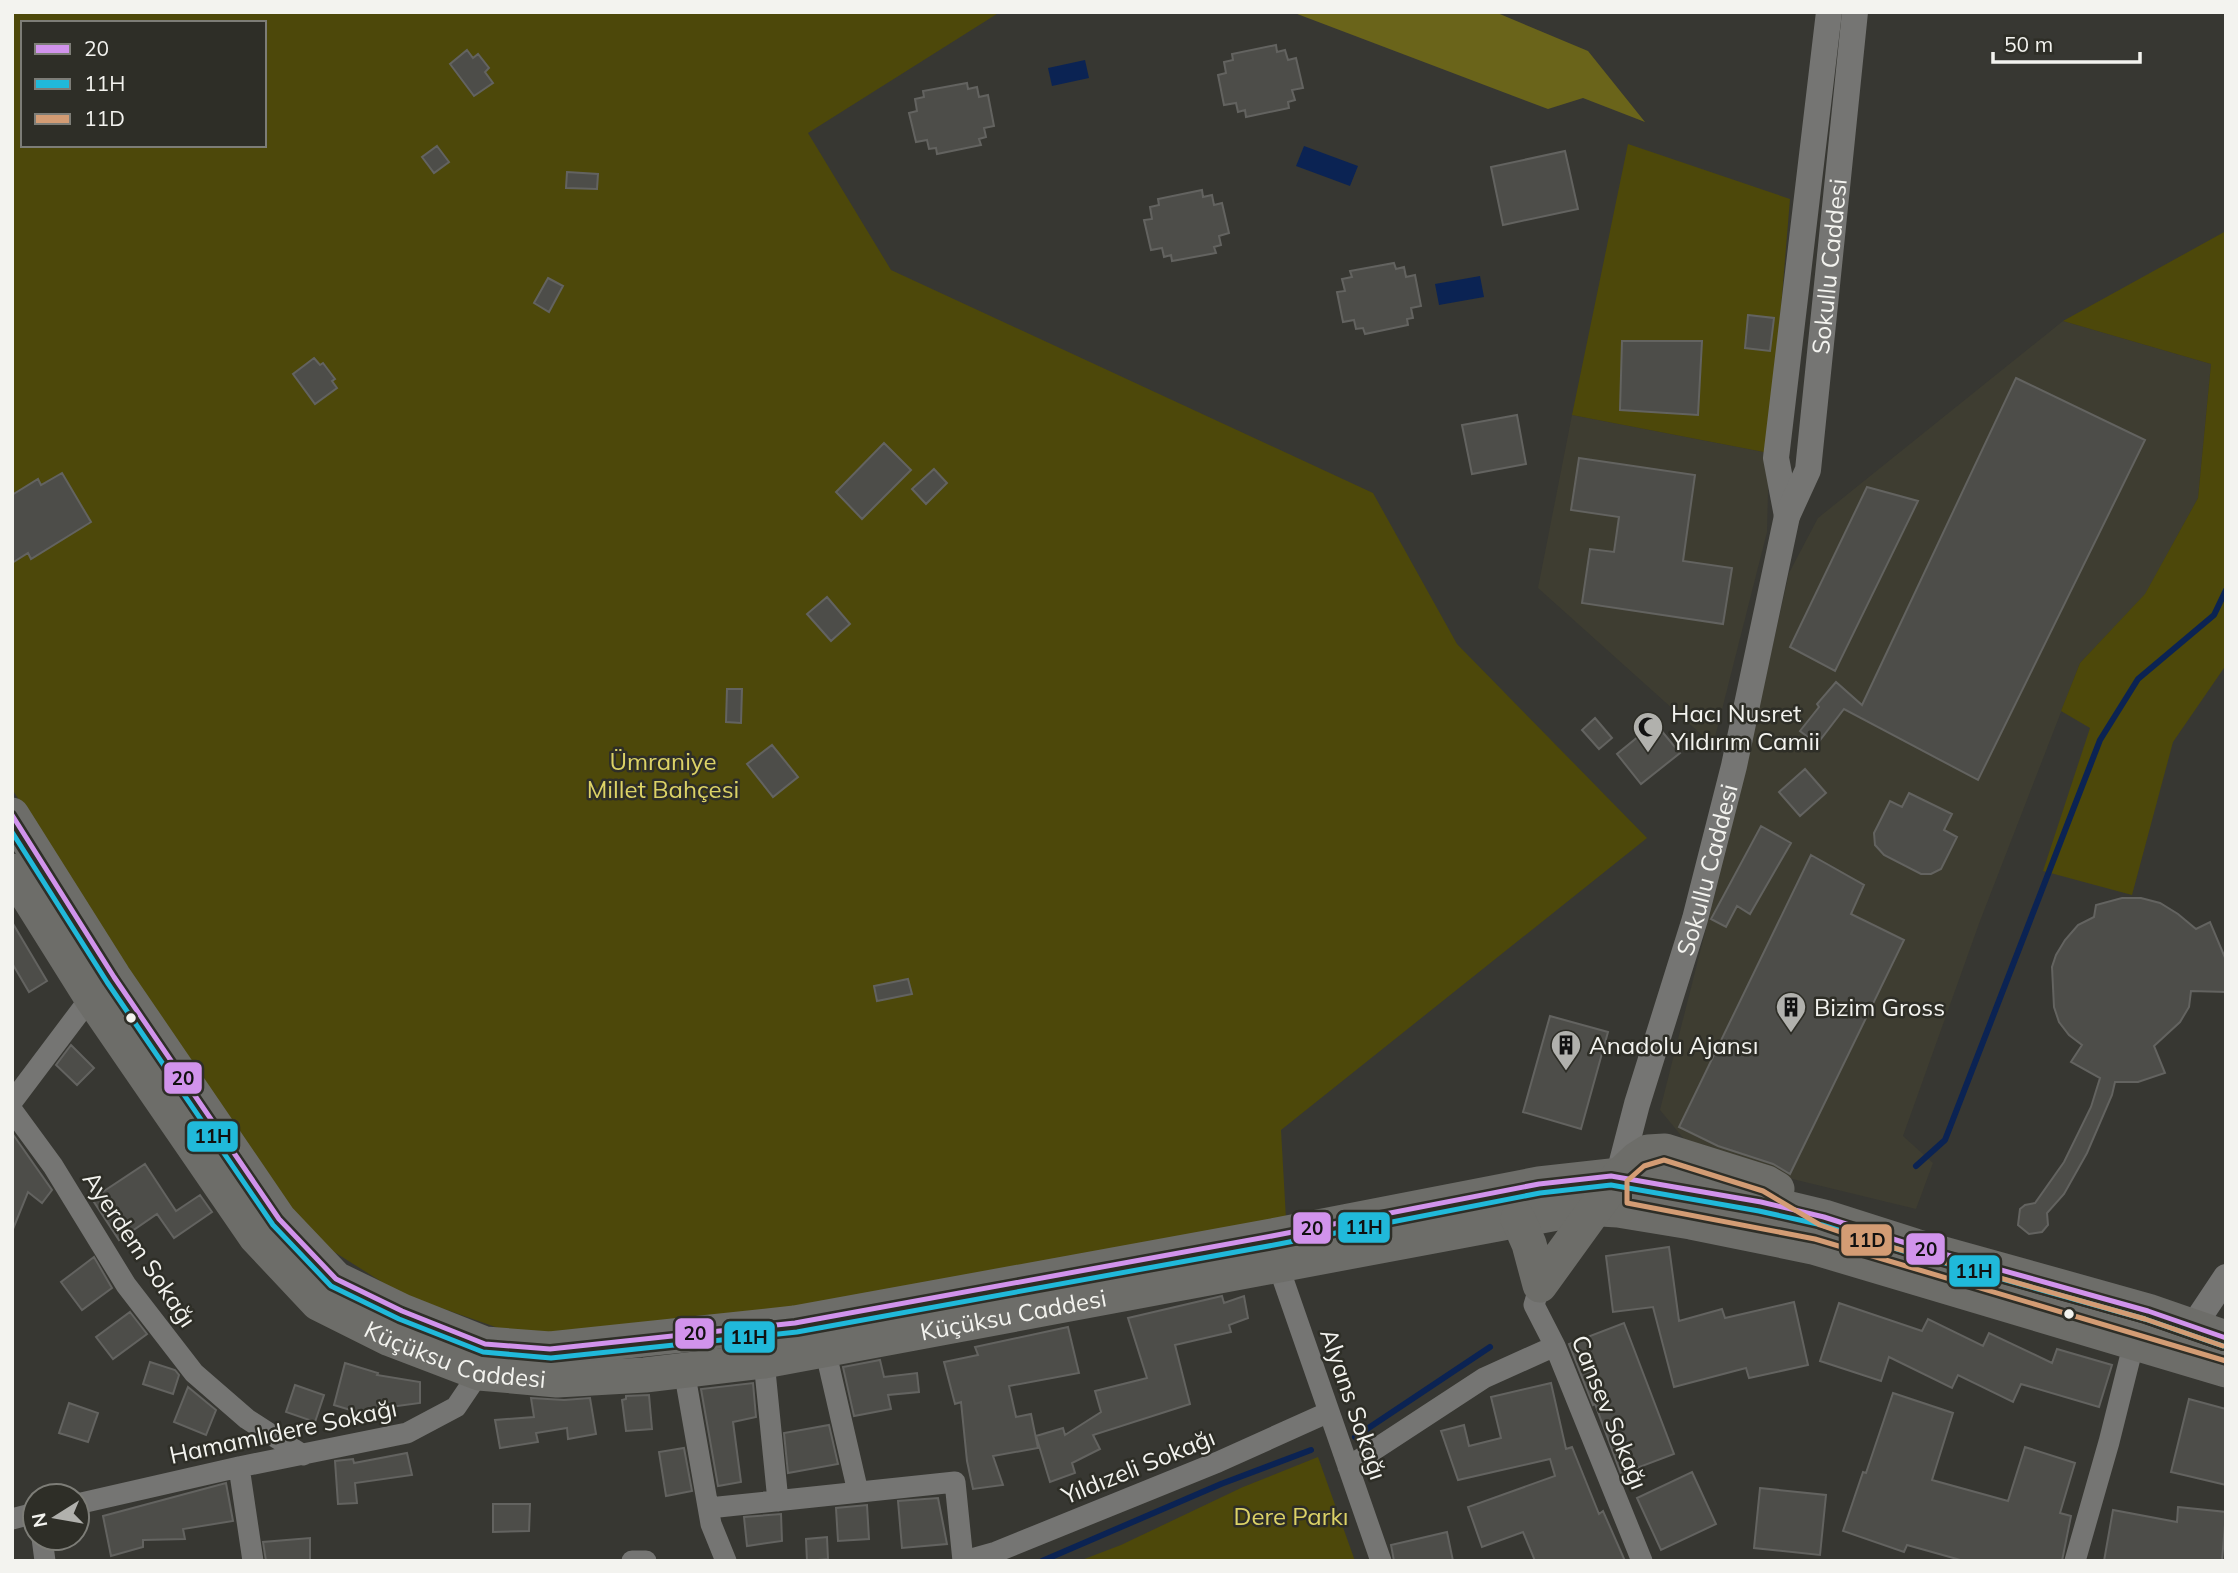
<svg xmlns="http://www.w3.org/2000/svg" width="2238" height="1573" font-family="Mulish,sans-serif">
<style>
.built{fill:#3e3d31}
.green{fill:#4d480a;fill-rule:evenodd}
.forest{fill:#6a641a}
.water{fill:#0b2353}
.lines{fill:none;stroke-linecap:round;stroke-linejoin:round}
.stream{stroke:#0b2353;stroke-width:6}
.building{fill:#4d4d49;stroke:#636360;stroke-width:2}
.minor{stroke:#757573;stroke-width:21}
.tertiary{stroke:#757573;stroke-width:26}
.primary{stroke:#6d6d69;stroke-width:35}
.bus-1-casing{stroke:#2e2e27;stroke-width:10}
.bus-2-casing{stroke:#2e2e27;stroke-width:10}
.bus-3-casing{stroke:#2e2e27;stroke-width:10}
.bus-1{stroke:#d193ec;stroke-width:5}
.bus-2{stroke:#20b9da;stroke-width:5}
.bus-3{stroke:#d39c74;stroke-width:5}
.bus-dot{fill:#f3f3ef;stroke:#2e2e27;stroke-width:2.5}
.labels{text-anchor:middle;dominant-baseline:central;stroke-width:5;stroke-linejoin:round;paint-order:stroke}
.street-label{font-size:24px;fill:#f3f3ef;stroke:#2e2e27}
.poi-label{font-size:24px;fill:#f3f3ef;stroke:#2e2e27;text-anchor:start}
.park-label{font-size:24px;fill:#dcd266;stroke:#2e2e27}
.line-badge{stroke:#2e2e27;stroke-width:2.5}
.pale-badge-label{font-size:19px;text-anchor:middle;font-weight:bold;fill:#111}
</style>
<rect width="100%" height="100%" fill="#373732"/>
<!-- built -->
<path class="built" d="M2063,321L2211,364L2198,498L2145,595L2080,663L1980,921L1903,1136L1933,1163L1916,1209L1698,1156L1660,1110L1731,830L1789,573L1818,518Z
M1572,415L1769,453L1767,532L1713,745L1538,588Z"/>
<!-- green -->
<path class="green" d="M12,12H1000L808,133L891,270L1373,493L1457,644L1647,838L1281,1130L1286,1219L806,1316L530,1339L401,1294L293,1226L12,789ZM23,23H264V145H23Z
M1628,144L1790,199L1769,453L1572,415Z
M2226,231V665L2173,742L2132,895L2043,871L2090,728L2061,711L2080,663L2145,594L2198,498L2211,364L2063,321Z
M1318,1457L1355,1561H1079L1121,1545L1243,1487Z"/>
<!-- forest -->
<path class="forest" d="M1292,12H1495L1588,51L1645,122L1583,98L1548,109Z"/>
<!-- water -->
<path class="water" d="M1085,60L1089,78L1052,86L1048,68Z
M1304,146L1358,166L1350,186L1296,166Z
M1480,276L1484,297L1439,305L1435,284Z"/>
<g class="lines">
<!-- stream -->
<path class="stream" d="M1916,1166L1945,1140L2100,740L2138,679L2214,615L2226,590
M1355,1437L1490,1347
M1042,1561L1221,1484L1311,1450"/>
</g>
<!-- building -->
<path class="building" d="M1276,45L1277,52L1285,50L1288,60L1296,58L1303,88L1292,90L1295,100L1288,102L1289,108L1246,117L1245,110L1238,112L1236,103L1224,105L1218,75L1226,73L1224,62L1233,60L1232,54Z
M467,50L473,58L478,54L489,68L485,72L493,83L474,96L450,64Z
M967,83L968,89L977,87L979,97L988,95L994,126L984,128L986,137L979,139L981,145L937,154L936,148L929,149L927,140L916,142L909,113L917,111L915,99L924,97L923,91Z
M437,146L449,162L434,173L422,157Z
M1565,151L1578,209L1503,225L1491,167Z
M567,172L598,174L597,189L566,188Z
M1202,190L1203,197L1212,195L1214,205L1222,203L1229,233L1219,236L1221,245L1214,247L1216,253L1172,261L1171,255L1164,257L1162,248L1151,250L1144,220L1152,219L1150,207L1159,205L1158,199Z
M1394,263L1396,269L1404,267L1406,277L1415,275L1421,306L1411,308L1413,318L1407,319L1408,325L1365,334L1363,328L1356,329L1354,320L1343,322L1337,292L1345,291L1342,279L1352,277L1350,271Z
M548,278L563,286L549,312L534,303Z
M1748,315L1774,318L1770,351L1745,348Z
M1622,341H1702L1698,415L1620,410Z
M314,358L320,365L323,363L335,379L332,381L337,388L315,404L293,374Z
M2016,378L2145,440L1978,780L1844,709L1817,744L1800,731L1819,707L1817,704L1836,682L1862,705Z
M1517,415L1526,464L1472,474L1462,425Z
M884,443L911,470L862,519L836,492Z
M1579,458L1695,475L1683,561L1732,568L1723,624L1582,603L1590,549L1614,552L1619,517L1571,510Z
M934,469L947,483L926,504L912,489Z
M62,473L91,522L31,559L28,553L12,563V495L38,479L41,485Z
M1867,487L1918,501L1835,671L1790,647Z
M827,597L850,624L831,641L807,614Z
M727,689H742L741,723L726,722Z
M1595,718L1612,738L1599,749L1582,730Z
M1655,723L1680,753L1641,784L1617,754Z
M772,745L798,777L773,797L747,764Z
M1805,769L1826,793L1800,816L1779,792Z
M1909,793L1952,814L1944,830L1957,837L1941,869L1931,874H1921L1884,855L1875,845L1874,833L1890,801L1902,807Z
M1761,826L1791,843L1750,914L1737,906L1726,927L1711,919Z
M1811,855L1864,885L1851,914L1904,940L1790,1174L1773,1164L1718,1146L1679,1127Z
M2122,898H2141L2160,903L2178,914L2196,929L2210,922L2226,960V992L2191,991L2189,1007L2180,1022L2154,1046L2165,1073L2138,1082H2115L2112,1095L2087,1153L2064,1194L2047,1213L2048,1225L2042,1232L2029,1234L2018,1225L2020,1209L2025,1205L2035,1203L2064,1162L2091,1107L2100,1078L2071,1062L2082,1045L2069,1035L2059,1022L2054,1007L2052,967L2056,955L2065,940L2078,925L2094,917L2096,905Z
M12,922L47,981L29,992L12,963Z
M908,979L912,994L877,1001L874,986Z
M1550,1016L1608,1032L1581,1129L1523,1112Z
M71,1045L94,1068L77,1085L56,1065Z
M12,1133L52,1190L42,1203L28,1192L13,1229Z
M145,1164L176,1211L200,1195L212,1212L174,1238L157,1214L119,1240L92,1199Z
M1669,1247L1679,1321L1722,1309L1725,1318L1794,1302L1808,1365L1749,1378L1746,1368L1674,1387L1653,1307L1613,1312L1606,1256Z
M94,1257L112,1288L82,1310L61,1282Z
M1222,1296L1224,1303L1244,1296L1248,1318L1229,1325L1231,1332L1175,1345L1190,1404L1093,1435L1100,1449L1072,1463L1075,1473L1050,1482L1036,1436L1063,1428L1065,1435L1101,1412L1095,1391L1147,1378L1128,1318Z
M1839,1303L1922,1331L1928,1319L1983,1346L1989,1333L2052,1363L2057,1349L2112,1365L2099,1407L2021,1384L2013,1402L1958,1375L1952,1388L1889,1357L1881,1381L1820,1361Z
M130,1312L147,1334L113,1359L96,1337Z
M1624,1323L1674,1454L1621,1474L1595,1404L1593,1405L1569,1344Z
M1068,1327L1079,1373L1009,1386L1016,1417L1031,1414L1038,1448L993,1456L1003,1485L973,1489L967,1461L961,1402L955,1404L944,1362L978,1355L975,1347Z
M880,1360L884,1377L917,1373L919,1392L888,1395L891,1409L854,1416L843,1367Z
M150,1362L175,1370L179,1375L173,1394L143,1384Z
M345,1363L378,1373L377,1375L420,1382V1403L368,1410L367,1415L334,1405Z
M753,1383L756,1417L733,1422L741,1482L718,1486L701,1389Z
M1551,1383L1566,1449L1572,1447L1599,1514L1603,1511L1625,1561H1535L1523,1532L1482,1547L1468,1507L1555,1476L1550,1459L1458,1480L1441,1431L1464,1425L1469,1446L1501,1438L1491,1397Z
M295,1385L324,1395L315,1422L286,1412Z
M188,1387L216,1410L206,1435L174,1422Z
M1893,1393L1953,1413L1932,1480L2008,1501L2025,1447L2075,1463L2060,1513L2071,1516L2062,1561H1964L1907,1545L1904,1552L1843,1531L1863,1472L1866,1473Z
M649,1395L652,1429L626,1431L622,1400L626,1399V1396Z
M531,1398L564,1400L590,1398L596,1434L568,1439L567,1428L536,1433L538,1442L500,1448L495,1420L534,1417Z
M2189,1399L2226,1409V1485L2171,1472Z
M69,1403L98,1413L88,1442L59,1433Z
M829,1425L838,1464L788,1473L784,1433Z
M684,1448L692,1491L666,1496L659,1452Z
M407,1453L412,1475L355,1483L357,1503L338,1504L335,1461L353,1459L354,1463Z
M1692,1472L1716,1524L1661,1550L1637,1498Z
M226,1483L233,1521L183,1529L185,1539L143,1540V1547L111,1556L103,1516Z
M1760,1488L1826,1495L1820,1555L1754,1548Z
M938,1498L947,1544L902,1548L898,1501Z
M493,1504H530L529,1531L493,1532Z
M867,1505L869,1539L838,1541L836,1508Z
M2178,1507L2226,1512L2222,1561H2104L2113,1510L2177,1522Z
M781,1514L782,1541L747,1546L744,1517Z
M1447,1532L1453,1561H1394L1391,1545Z
M827,1537L828,1559L807,1561L806,1539Z
M310,1538V1561H266L263,1542Z"/>
<g class="lines">
<!-- minor -->
<path class="minor" d="M12,1102L91,997
M12,1110L53,1166L126,1285L194,1373L247,1419L303,1455
M1278,1265L1381,1561
M1540,1285L1534,1305L1555,1346L1642,1561
M825,1349L858,1492
M764,1361L778,1501
M684,1370L711,1524L726,1561
M239,1467L253,1561
M1348,1467L1484,1378L1555,1346
M77,1504L239,1467L407,1433L456,1407L479,1373
M709,1508L955,1482L963,1561
M12,1519L35,1513
M42,1538L45,1561
M632,1561H646
M964,1561L996,1552L1218,1462L1329,1412
M2075,1561L2109,1442L2134,1342"/>
<!-- tertiary -->
<g class="tertiary">
<path d="M1787,516L1776,458L1829,12"/>
<path id="s1" d="M1618,1177L1637,1104L1695,919L1734,766L1787,516L1808,470L1855,12"/>
<path d="M2184,1340L2226,1277"/>
</g>
<!-- primary -->
<g class="primary">
<path d="M12,815L114,977L279,1219L336,1279L402,1311L485,1344L550,1349L795,1323L1272,1236L1539,1184L1611,1176L1761,1202L1824,1217L1915,1246L2148,1311L2226,1338"/>
<path id="s2" d="M12,871L91,997L256,1237L318,1303L390,1339L479,1373L557,1380L645,1375L764,1361L1584,1208L1618,1210L1691,1222L1813,1247L2226,1370"/>
<path d="M1518,1219L1529,1244L1540,1285L1618,1177L1637,1159L1648,1152L1665,1151L1767,1183L1777,1189"/>
</g>
<!-- bus-1 casing -->
<g class="bus-1-casing">
<path id="bus-1" d="M12,815L114,977L279,1219L336,1279L402,1311L485,1344L550,1349L795,1323L1272,1236L1539,1184L1611,1176L1761,1202L1824,1217L1915,1246L2148,1311L2226,1338"/>
</g>
<!-- bus-2 casing -->
<g class="bus-2-casing">
<path id="bus-2" d="M12,832L107,982L273,1225L331,1286L399,1319L483,1352L551,1358L797,1332L1274,1245L1540,1193L1611,1185L1759,1211L1822,1225L1913,1254L2145,1319L2223,1346"/>
</g>
<!-- bus-3 casing -->
<g class="bus-3-casing">
<path id="bus-3" d="M2223,1346L2145,1319L1852,1236L1820,1225L1763,1191L1664,1160L1644,1166L1627,1181V1203L1815,1239L2226,1361"/>
</g>
<!-- bus-1 -->
<use href="#bus-1" class="bus-1"/>
<!-- bus-2 -->
<use href="#bus-2" class="bus-2"/>
<!-- bus-3 -->
<use href="#bus-3" class="bus-3"/>
</g>
<!-- icons -->
<defs>
<g id="mosque-pin" transform="scale(1.575)"><path d="M0 17L-7.5 6A9.5 9.5 0 1 1 7.5 6Z" fill="#b1b1ad" stroke="#2e2e27"/><path d="M3.5-4.9A6 6 0 1 0 3.5 4.9A5 5 0 1 1 3.5-4.9Z" fill="#111"/></g>
<g id="building-pin" transform="scale(1.575)"><path d="M0 17L-7.5 6A9.5 9.5 0 1 1 7.5 6Z" fill="#b1b1ad" stroke="#2e2e27"/><path d="M-4-6H4V6H1V3H-1V6H-4ZM-2.5-4.3h1.7v1.8h-1.7ZM.8-4.3h1.7v1.8H.8ZM-2.5-1h1.7V.8h-1.7ZM.8-1h1.7V.8H.8Z" fill="#111"/></g>
</defs>
<g fill-rule="evenodd">
<use href="#mosque-pin" x="1648" y="727"/>
<use href="#building-pin" x="1791" y="1007"/>
<use href="#building-pin" x="1566" y="1045"/>
</g>
<!-- markers -->
<g class="bus-dot">
<circle cx="131" cy="1018" r="6"/>
<circle cx="2069" cy="1314" r="6"/>
</g>
<g class="labels">
<!-- street labels -->
<g class="street-label">
<text stroke="none"><textPath href="#s1" startOffset="938">Sokullu Caddesi</textPath></text>
<text stroke="none"><textPath href="#s1" startOffset="320">Sokullu Caddesi</textPath></text>
<text transform="translate(140 1249) rotate(56)">Ayerdem Sokağı</text>
<text stroke="none"><textPath href="#s2" startOffset="1246">Küçüksu Caddesi</textPath></text>
<text stroke="none"><textPath href="#s2" startOffset="679">Küçüksu Caddesi</textPath></text>
<text transform="translate(1354 1404) rotate(71)">Alyans Sokağı</text>
<text transform="translate(1610 1412) rotate(68)">Cansev Sokağı</text>
<text transform="translate(283 1431) rotate(-12)">Hamamlıdere Sokağı</text>
<text transform="translate(1138 1466) rotate(-22)">Yıldızeli Sokağı</text>
</g>
<!-- poi labels -->
<g class="poi-label">
<text x="1671" y="713">Hacı Nusret<tspan x="1671" dy="28">Yıldırım Camii</tspan></text>
<text x="1814" y="1007">Bizim Gross</text>
<text x="1589" y="1045">Anadolu Ajansı</text>
</g>
<!-- park labels -->
<g class="park-label">
<text x="663" y="761">Ümraniye<tspan x="663" dy="28">Millet Bahçesi</tspan></text>
<text x="1291" y="1516">Dere Parkı</text>
</g>
</g>
<g class="line-badge">
<rect x="163" y="1061" width="40" height="34" rx="7" fill="#d193ec"/>
<rect x="186" y="1120" width="53" height="33" rx="7" fill="#20b9da"/>
<rect x="1337" y="1211" width="54" height="33" rx="7" fill="#20b9da"/>
<rect x="1292" y="1211" width="40" height="34" rx="7" fill="#d193ec"/>
<rect x="1840" y="1223" width="53" height="34" rx="7" fill="#d39c74"/>
<rect x="1905" y="1232" width="41" height="34" rx="7" fill="#d193ec"/>
<rect x="1948" y="1254" width="53" height="34" rx="7" fill="#20b9da"/>
<rect x="674" y="1317" width="41" height="33" rx="7" fill="#d193ec"/>
<rect x="723" y="1320" width="53" height="34" rx="7" fill="#20b9da"/>
</g>
<g class="pale-badge-label">
<text x="183" y="1085">20</text>
<text x="213" y="1143">11H</text>
<text x="1364" y="1234">11H</text>
<text x="1312" y="1235">20</text>
<text x="1867" y="1247">11D</text>
<text x="1926" y="1256">20</text>
<text x="1974" y="1278">11H</text>
<text x="695" y="1340">20</text>
<text x="749" y="1344">11H</text>
</g>
<!-- border -->
<rect width="2238" height="1573" fill="none" stroke="#f3f3ef" stroke-width="28"/>
<!-- legend -->
<rect x="21" y="21" width="245" height="126" fill="#2e2e27" stroke="#7d7d77" stroke-width="2"/>
<rect x="35" y="44" width="35" height="10" fill="#d193ec" stroke="#7d7d77" stroke-width="2"/>
<text x="84" y="56" font-size="21" fill="#f3f3ef">20</text>
<rect x="35" y="79" width="35" height="10" fill="#20b9da" stroke="#7d7d77" stroke-width="2"/>
<text x="84" y="91" font-size="21" fill="#f3f3ef">11H</text>
<rect x="35" y="114" width="35" height="10" fill="#d39c74" stroke="#7d7d77" stroke-width="2"/>
<text x="84" y="126" font-size="21" fill="#f3f3ef">11D</text>
<!-- north arrow -->
<g transform="translate(56 1517) rotate(259)"><circle r="33" fill="#2e2e27" stroke="#7d7d77" stroke-width="2"/>
<path d="M0-5L12 26L0 18L-12 26Z" fill="#b1b1ad"/>
<text y="-10" font-size="19" font-weight="bold" text-anchor="middle" fill="#f3f3ef">N</text>
</g>
<!-- scale -->
<path d="M1993 52v10h147v-10" fill="none" stroke="#f3f3ef" stroke-width="3.5"/>
<text x="2004" y="52" font-size="21" fill="#f3f3ef" stroke="#2e2e27" stroke-width="5" paint-order="stroke">50 m</text>
</svg>
